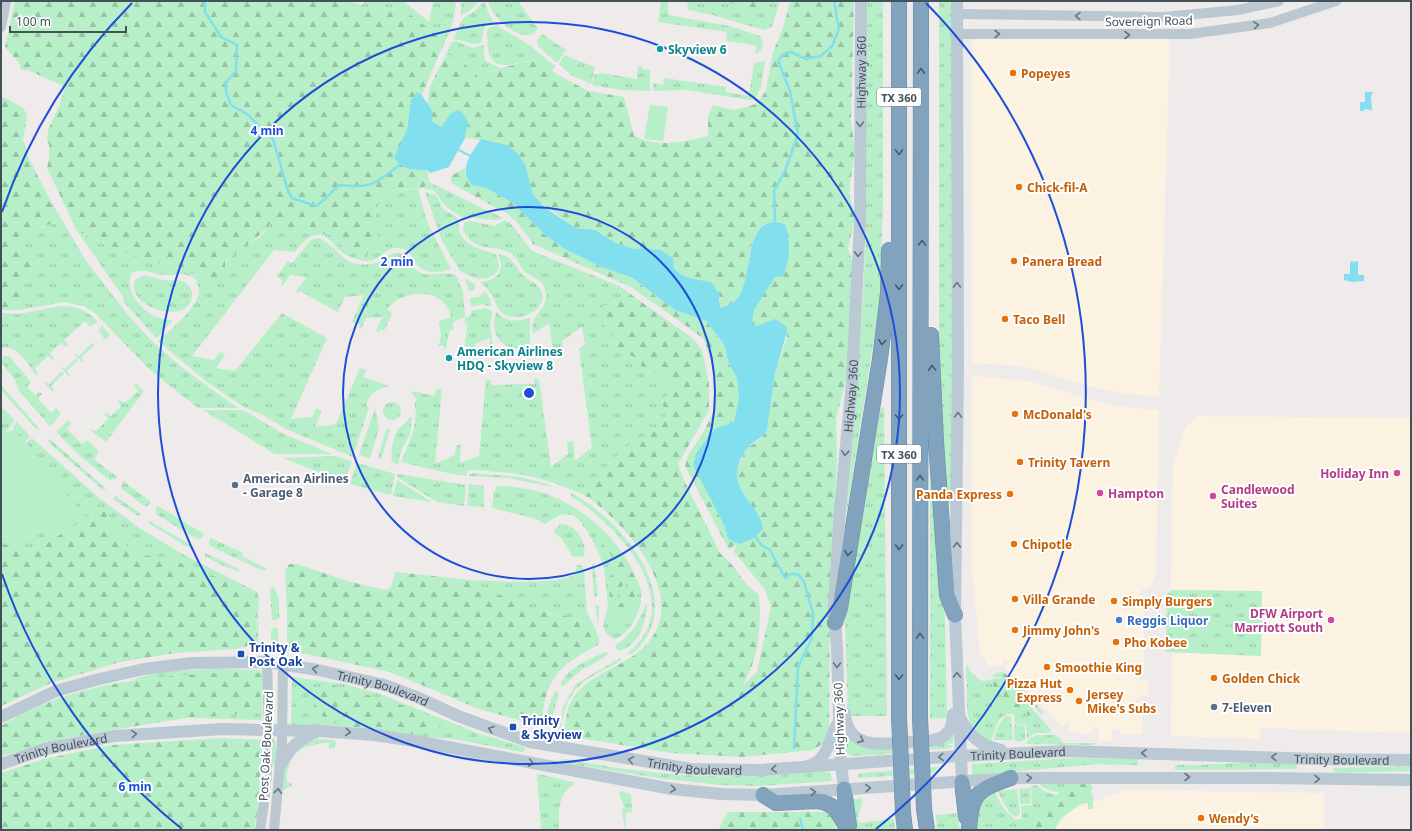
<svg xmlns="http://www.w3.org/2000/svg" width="1412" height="831" font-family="'Noto Sans',sans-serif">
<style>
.commercial{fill:#fcf2e2}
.grass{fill:url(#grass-tufts)}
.forest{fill:url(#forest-firs)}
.pitch{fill:#b6efc8}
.water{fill:#82e0ee}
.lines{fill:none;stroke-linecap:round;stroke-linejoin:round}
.stream{stroke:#82e0ee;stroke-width:2.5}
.motorway-casing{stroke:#6c8ea9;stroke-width:16}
.tertiary{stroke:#bbc8cf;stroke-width:10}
.secondary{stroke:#bbc9d4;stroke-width:12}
.motorway{stroke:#81a3bd;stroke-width:15}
.motorway-bridge-casing{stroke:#6c8ea9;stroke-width:16;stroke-linecap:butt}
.motorway-bridge{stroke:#81a3bd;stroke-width:15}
.oneway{stroke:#67757c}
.oneway2{stroke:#495963}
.oneway3{stroke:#67757e}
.ring{fill:none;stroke:#1d4ed8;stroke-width:2}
.culture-dot{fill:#0f9aa8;stroke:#fff;stroke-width:1.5}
.food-dot{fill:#e8710a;stroke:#fff;stroke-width:1.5}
.hotel-dot{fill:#d1479c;stroke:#fff;stroke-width:1.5}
.service-dot{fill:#5c6f8a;stroke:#fff;stroke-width:1.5}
.shop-dot{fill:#3f7fe0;stroke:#fff;stroke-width:1.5}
.transit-dot{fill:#1a4fb4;stroke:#fff;stroke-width:1.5}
.labels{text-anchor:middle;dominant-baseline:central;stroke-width:4;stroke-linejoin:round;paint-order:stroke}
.shield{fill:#fff;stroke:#7b858b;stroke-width:1}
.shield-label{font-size:11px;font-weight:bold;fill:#435159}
.street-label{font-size:12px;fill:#435159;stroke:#fff}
.culture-label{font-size:12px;font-weight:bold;fill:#0d838f;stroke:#fff;text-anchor:start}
.food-label{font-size:12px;font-weight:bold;fill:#c56008;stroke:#fff;text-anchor:start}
.hotel-label{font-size:12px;font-weight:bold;fill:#b23c85;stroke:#fff;text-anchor:end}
.service-label{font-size:12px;font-weight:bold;fill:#4e5e75;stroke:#fff;text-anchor:start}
.shop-label{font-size:12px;font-weight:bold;fill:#366cbe;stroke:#fff;text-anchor:start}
.transit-label{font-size:12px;font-weight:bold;fill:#164399;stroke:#fff;text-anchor:start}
.centre{fill:#1d4ed8;stroke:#fff;stroke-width:2}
.ring-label{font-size:12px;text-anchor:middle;font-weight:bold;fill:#1d4ed8;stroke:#fff;stroke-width:4;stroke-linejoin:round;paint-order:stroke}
</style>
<defs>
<pattern id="grass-tufts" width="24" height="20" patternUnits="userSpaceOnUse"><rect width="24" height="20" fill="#b6efc8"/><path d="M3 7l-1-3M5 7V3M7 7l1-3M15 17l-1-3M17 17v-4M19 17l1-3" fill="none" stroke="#96c4a5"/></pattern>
<pattern id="forest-firs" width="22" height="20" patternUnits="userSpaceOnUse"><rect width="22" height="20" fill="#b6efc8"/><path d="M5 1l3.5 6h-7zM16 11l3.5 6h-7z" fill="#96c4a5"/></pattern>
</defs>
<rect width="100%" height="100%" fill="#efebeb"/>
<!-- commercial -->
<path class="commercial" d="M972,39H1170L1159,396L1124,394L1099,389L1021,366L972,363Z
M972,376L1029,381L1113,406L1159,410L1156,572L1150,588L1143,589L1139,595H1144V671L1137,673L1139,680L1143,682L1148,681V695H1142L1137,698L1135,702L1143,703L1142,734H1120L1119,728L1112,731V741H1099V731L1095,727H1092V734L1076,733L1067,730L1070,724L1067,722L1062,727L1005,667L1009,662L1003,660L1002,666L986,667V660L980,656L972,569Z
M1199,416L1411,418V733L1260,728L1259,739L1171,736L1172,652L1261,656L1262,591L1171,590L1173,464L1183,432L1187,425Z
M1126,790L1324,793V830H1054L1071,810Z"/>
<!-- grass -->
<path class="grass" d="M336,1H349L361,5L367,1H406V3L429,22L433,1H456C455,16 452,28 445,41L404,10L356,9Z
M461,1H480L469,11L461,15Z
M484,1L489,14L494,22L485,24L481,43C470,46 463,39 453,39L464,17L475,11Z
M488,1H518L538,29C524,48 491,17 488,1Z
M661,1H668V15L730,26L760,36L763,41L761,51L755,54L756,45L726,41L727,32L658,22Z
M687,1H780L772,27L764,30L713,15L688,10Z
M866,1H883V200L880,300L847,511H844L862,309L866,236Z
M939,1H952L953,505H948L939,393Z
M496,25L528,44L555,66L552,72L531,60C498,68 487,71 487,31L489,28Z
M542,34L566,50L557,63L538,46L537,41Z
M456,41L473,48L484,45V56L486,61L500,68L486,72L480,80L459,58L446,54L452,42Z
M564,55L595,67L591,84L571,75L559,64Z
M765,61L761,87L756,97L750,100L686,90L653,91V83L663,85L664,78L726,87V92L749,96L754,63Z
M638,66H642V69L650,70V91L621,90L592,85L594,75L601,73L637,79Z
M429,182L503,218C489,224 476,214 463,219C458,213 452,212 447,207C437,200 441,190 425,189L424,187Z
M418,189L427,222L451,269C438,273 424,275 415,262C412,257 410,251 404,249C387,243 380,262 365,261C360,261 349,257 345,254C333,247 327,228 310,237C304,240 299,247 295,252L274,250L192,356L214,360L220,352L225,355L216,368L235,371L282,313L327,338L291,419L312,417L316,408L322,411L315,427L336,424L360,368L366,370L363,377L389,386C377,389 370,393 366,406L369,407L353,457L286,429L263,415L244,407L207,382L158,341C169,331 199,307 199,291C199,288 197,283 196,279C180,271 181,276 166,275C151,275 148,267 132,273C121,295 152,322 173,320L156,338L122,300L124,298L77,231L124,252L211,279L235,253L260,237L271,223L285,226L287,231L328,234L335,238L346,250L366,258L370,247L379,239C372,224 375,208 383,193L392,190Z
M425,192L437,196L443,209L458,218C459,222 458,226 459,231C464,246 482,250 496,254L499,267L496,273L488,278L479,279L461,272L442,241Z
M51,201L86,261L129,316L153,342L185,370L238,408H198L149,369L96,314L84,306L64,302L19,310L26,280L32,265L16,249L18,239L26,231C41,232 43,225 56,223Z
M505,220L511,224L532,251L619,286L623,296L613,304L603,322L611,333L616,349L634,357L641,366L665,378L669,388V394L662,400L666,418L663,425L628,446L609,463L586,496C543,476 516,472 469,470L467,472L466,476C443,473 424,467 401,462C409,442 420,423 414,402L417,400L410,391L435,396L436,389H442L435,464L455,455L456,445H461L460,463L479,456L486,380H491V385L534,384V379H539L551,467L568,454L567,442L573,441L575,461L592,448L579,349L585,345L582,327L562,341L564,353L561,354V351H553L549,323L533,334C529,311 551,310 545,290C543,281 535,278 528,274C520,269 519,258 510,253C491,243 476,254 463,230L465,222L470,221L495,226Z
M318,238C334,242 340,262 358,264C365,265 374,265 380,261C390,254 394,250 407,256C421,286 433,269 456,275L463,291L465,317L453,322V329L449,331L446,349H444V346L439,345L441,335L439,321L451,317C445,287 403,288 387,309L392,314L384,331L380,329L378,332L376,331L382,317L366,318L361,329L359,328L360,325L352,322L364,295L345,297L338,312L300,291L298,293L296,291L307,277L290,275L283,285L281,284L283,281L277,276L288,261L292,263L312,239Z
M498,254C512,255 515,267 523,275C529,282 541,283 542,294C546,312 517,323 504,314C497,310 495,300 491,294C488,289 484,286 480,282C498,280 506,271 498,254Z
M143,275C150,275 156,279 162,280C175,282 186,275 192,292C194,329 124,308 135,280Z
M465,278L475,284V290L469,291Z
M485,291L490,299L492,307L482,304L471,307L470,298L479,297Z
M61,306C77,306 87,310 98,322L90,327L85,321L64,340L68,345L66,347L61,343L50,353L54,358L53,360L48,356L35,368L38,374L36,375C28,364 16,343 1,348V313L19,314Z
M486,308L493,312L490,324L494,354H488L490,338L475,344L474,357H472V347L465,346L467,323L464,324L465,318L471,315V311Z
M496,312C506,323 519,322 531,317C528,327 532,339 529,345L514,349C497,343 490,330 496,312Z
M102,326L110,335L105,340L98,330Z
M92,343L94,345L81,358L84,362L83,363L73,353L79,356Z
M4,356H9L31,382L27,387L35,395L40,392L42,394L38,398L51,413L56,408L61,413L54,423L49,425L19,391L15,380L1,362Z
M76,358L78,360L67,371L70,375L69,376L59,366L65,369Z
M62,371L64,373L51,386L54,390L53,392L43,381L49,384Z
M137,384L144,391L106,442L89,429L96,431L108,419L104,414L106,413L111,416L121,406L118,401L119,400L125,403L138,391L134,385Z
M1,385L39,428L37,430L1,390Z
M383 411a9 9 0 1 1 18 0a9 9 0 1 1-18 0Z
M1,406L14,419L12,425L1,436Z
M375,408L379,428L370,458L359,455Z
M880,408H884L887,716H848L845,622Z
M203,410H243L282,433L331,454H275Z
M409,417L412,418L410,434L401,451L398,465L392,462C390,454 393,439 397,431C400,426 407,424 409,417Z
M68,420L71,424L67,429L82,444L87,440L99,451L94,459L117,477L115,479L109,480L79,455L57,433L58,430Z
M16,421L30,436L25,442L13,430Z
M386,429H390L382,457L379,460L378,458Z
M32,438L98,497L138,527L184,555L257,592L259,598L258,647L250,646L255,643C256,630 261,603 254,592L173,560L134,553L115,533L105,511L94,507L86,519L38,548L1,544V536C34,541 53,526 80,511L33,457L26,443Z
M50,439L104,487L106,490L102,489L49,443L48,440Z
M336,456L352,461L344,482L283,458Z
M357,463L395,474L391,495L350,484Z
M930,472H933L945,617L947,718L930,719Z
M472,473L521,477L554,486H548L508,478L469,476L470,474Z
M398,474L466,485L464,506L437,502L397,477Z
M397,480L432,502L393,496Z
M123,481L151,502L148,506H144L121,488Z
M469,484L484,486V507L467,506Z
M497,486C511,486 526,488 540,492C580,504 619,537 635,576C637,581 640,586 641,590C642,600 640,608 636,617C632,627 623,637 613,639L607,634L603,626L608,605L604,569L599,553L589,534L580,521L573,515L561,514L545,524L533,518L492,508L494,492Z
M570,492C611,514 666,571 653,622C649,635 642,647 631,654L628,653C689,603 619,526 572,497Z
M115,496L140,513V515L138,516L113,499Z
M158,506L204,534L201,539H197L159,516L156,513L155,510Z
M148,520L194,547L195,550L182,544L149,523Z
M561,524C575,524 588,542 584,556L573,557L562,539L553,531Z
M211,538L243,553L242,556L267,569L263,571L210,546L209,542Z
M205,553L239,569L240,572L226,567L204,556Z
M594,563L598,595L596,597L594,596L592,565Z
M576,565H581L584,570L587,613L595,628C583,619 566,617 552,613C523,606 495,594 469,580C492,581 561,586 577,573Z
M273,587C281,596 279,608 279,619L272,620L270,589Z
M1171,590L1262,591L1261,656L1166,652L1167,595Z
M595,604L599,607L598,626Z
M646,604L647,605C646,623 639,645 620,651L616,649L615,646C631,635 639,622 646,604Z
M273,628H278V648L275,649L271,647V631Z
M605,652L608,653L605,657L580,671L563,686L561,685C565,668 591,659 605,652Z
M620,658L622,660C582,682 568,684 560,732H559L563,707L576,684Z
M967,665L972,674L982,681L1005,677L1051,730L1050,733H1036L1027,738L1026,723L1015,725L1014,714C998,711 995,730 991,741C966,730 967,715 967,690C967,682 965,672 967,665Z
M224,669L260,670L263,673L262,720L186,718L232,715L257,705L249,672L132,680C160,669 194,670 224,669Z
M292,677L344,684L380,694L480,734L524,747L525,751L521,752L454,739L411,736L393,732L419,710L330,684L314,711L340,726L291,725Z
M556,691L559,693L550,726H548C545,718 550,698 556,691Z
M1006,716H1011L1013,740H994C995,731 999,722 1006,716Z
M1025,724V740L1018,742L1014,739V726Z
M953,732V743L948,744V745H953L951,748L931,750V744Z
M847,735L891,747L892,754L849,756L850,754H845L844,736Z
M1037,735H1056L1064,743H1097L1094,745L1026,744L1030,738Z
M273,739L276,741V766H273Z
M317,739L335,740L336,744L334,748L329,749V743C302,743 286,754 287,782L292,783V785L284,790C278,782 285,759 292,752C297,746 310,741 317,739Z
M1072,758L1138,759V765L1098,764L972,775V764Z
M564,759C609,767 654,774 701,776C741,777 782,774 823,771L830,773L832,781L758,786L720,785L658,778L559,762Z
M1257,762L1297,763V769L1175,770V765H1196Z
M1411,766V771L1334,773L1333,768Z
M939,767L933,773L859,778L858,775L861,773Z
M538,774L574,782V785C557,792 559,814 559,830H541L537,775Z
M1090,782L1093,790C1077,791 1050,797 1039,783Z
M1036,785C1051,800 1074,796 1093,793V809H1088V803L1078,804L1047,830H976L978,805L994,790C999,803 1005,812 1016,820L1022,818L1021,806L1032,805L1031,786Z
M1030,788L1031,804H1020L1019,789Z
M1017,789L1020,814L1015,817L1009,812L997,791Z
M621,791L631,794L632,812L626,813L625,830L622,811L624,806L619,793Z
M862,798C863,807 856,814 859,823L894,819L895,830H854L852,799Z
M957,813L960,830H937L936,815Z"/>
<!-- forest -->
<path class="forest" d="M15,1H336L356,9L404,10L445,41L422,95L417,92L407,124V130L427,170L429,182L423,188L392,190L383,193C375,208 372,224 379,239L370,247L366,258L346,250L335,238L328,234L287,231L285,226L271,223C255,242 242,247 225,262V275L211,279L124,252L77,231L47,168L49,159V144L47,140L48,130L60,104L65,87L28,70H21L20,64L5,47Z
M728,1H766L760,7L743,11Z
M790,1H854L851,121L855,149L849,193L855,216L848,249L853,264V279L850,294L849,369L836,418L837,461L830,579L829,734L824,743L813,750L743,757L671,753L567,736L564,733C565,725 566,717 568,709C579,675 621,670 644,647C693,599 627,524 586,496L609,463L628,446L663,425L666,418L662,400L669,394V388L665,378L641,366L634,357L616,349L611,333L598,316L600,306L613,304L622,296L619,286L692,338L702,350L709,383V410L678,464L683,478L720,553L733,566L746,584L759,595C761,619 760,645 751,668C749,674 745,679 743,685L757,672L771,606L764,588L734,552L736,544L729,550L685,466L688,455L703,433L713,413L716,395L712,363L703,338L631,287L533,244L517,222L508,214L456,186L451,182V176L465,168V172L476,186L486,188L513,203L544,234L563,248L599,266L631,278L675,310L706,321L724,344L729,364L737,378L739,397L734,422L714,429L695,458L708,494L725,527L728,539L739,544L755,536L762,530L760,518L744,494L737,481L736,474L745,450L762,437L767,430L775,373L787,337L786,326L766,323L757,326L752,324L754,310L775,276H783C790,258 787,242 785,224C739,210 756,281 735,301C731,304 726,306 721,308L719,302L721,298L677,272L674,268L673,258L661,250L643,248L634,249L616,243L595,230L576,228L536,199L533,195L521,157L508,145L487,140L465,138L468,122L449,115L442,127L432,121V111L427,104L430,87L446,54L459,58L480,79L486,72L531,60L588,91L624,97L634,136C658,148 683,142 708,136V117L713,105L734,110L753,105L760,100L766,90L773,52L784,25Z
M1,96L22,107L27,114L23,140L29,159L51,201L56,223C42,225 42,231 26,231L18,239L16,249L29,255L32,265L26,280L19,310H1Z
M94,507L105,511L115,533L134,553L173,560L254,592L258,597L255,644L235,649L175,653L120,662L51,683L1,706V544L38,548L86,519Z
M599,530C615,544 643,575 637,598C634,609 623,616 615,623L613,613L627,595L629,587L625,582C617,590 620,598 610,607L609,577L614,573C616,553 605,550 598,533Z
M289,564H297L347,581L385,590L390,589L396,572L469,580L494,593L552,614L565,616L589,624L595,628L599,639L598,645C556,667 546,678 541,726L479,709L390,672L287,650V612L285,571Z
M240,672L261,673L262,684L258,705L233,715L186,718L105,731L64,739L1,756V726C76,680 155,676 240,672Z
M1003,672L1012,678L1044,713L1041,714L1007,677H992L996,673Z
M1004,679L1038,720L1023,712H1014L991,683L993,681Z
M330,684L419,710L440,723L438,731L411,734L340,726L314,711L315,696Z
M221,738L263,740L258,810L254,830H1V773L44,759L112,745Z
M1080,784H1091V796L1060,819L1055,830H1014L1031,821L1064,788Z
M728,812H830L836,830H718Z"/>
<!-- pitch -->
<path class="pitch" d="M650,105L668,107L663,141L644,139Z
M13,430L30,447L28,449L34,455L33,457L81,511C56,528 32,540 1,536V436L3,433Z"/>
<!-- water -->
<path class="water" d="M417,92L422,95L432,111V121L442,127L449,115L457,110L462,112L468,122L465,138L449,167L430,173L427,170C412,170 403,170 394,158L407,130L411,100Z
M1365,92H1373L1371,96L1372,110L1365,109L1364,111H1360V102H1365Z
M481,139L508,145L518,154L525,164L533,195L547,209L576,228L595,230L616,243L634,249L643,248L661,250L673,258L674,268C685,281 698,278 712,283L720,295L719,302L721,308C726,306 731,304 735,301C756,281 740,210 785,224C791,241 790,259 783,276L775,277L754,310L752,323L757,326L775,319L786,326L787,332L775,373L767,430C764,436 759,438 754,442C744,450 739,460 737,472C734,493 767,515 762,530L752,539L739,544L728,539L725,527L693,465L698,451L714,429L734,422L739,397L737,378L729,364L724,344L706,321L675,310L632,278L599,266L563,248L544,234L513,203L486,188L472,185C458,170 471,153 481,139Z
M1358,261V275H1364V281L1352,282L1344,280V274H1350V262Z"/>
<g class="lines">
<!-- stream -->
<path class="stream" d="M205,1V12L221,37L237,45L236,71L226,82V92L231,105L247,114L273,139L288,191L292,198L316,206C326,200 331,191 340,185C374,189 376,183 402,163
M457,149L472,157
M775,222L774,191L786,169L798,134L790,91L778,61L782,55L791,52L806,59L821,56L832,46L839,29L834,1
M754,534L761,545L770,550L785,578L791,574H798L804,582L813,613L812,638L798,667L794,748
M800,819L803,830"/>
<!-- motorway casing -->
<g class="motorway-casing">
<path id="motorway" d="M899,1V716
M931,335L936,442L947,595L955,615
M835,623L840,608L880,359L888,294L889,250
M920,717L921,1
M962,782L966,817
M844,789L849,826
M763,795L776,803L815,801L824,802L835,808L848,830
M924,809L927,830
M903,813L905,830
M969,830C971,793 977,790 1011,778"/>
</g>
<!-- tertiary -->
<path class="tertiary" d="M958,14L1164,17L1238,10L1279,1
M1,27L6,1
M958,34H1190L1270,23L1336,1
M260,830C270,774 269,719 267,662
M274,830L282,742L283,663"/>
<!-- secondary -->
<g class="secondary">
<path d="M957,1L958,369L955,615L962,782"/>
<path d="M845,713C847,751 884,744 911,742C921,741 936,742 944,736C952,730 952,722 953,714"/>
<path d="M959,716C969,735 979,746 1001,750"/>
<path id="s1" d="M1,717L56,691L95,680L144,669L192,663L267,662L318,670L385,685L417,697L458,716L530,742L691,769L759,770L960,756L1065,751L1316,759L1411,760"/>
<path id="s2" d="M1,764L45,749L114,736L223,729L320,731L374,735L421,742L672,789L721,794L763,795L1011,778H1265L1411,780"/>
<path d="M281,764C291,747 297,740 316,732"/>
<path d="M807,766C827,762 829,741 836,726"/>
<path id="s3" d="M844,789L840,755L837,648L834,608L840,509L852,381L860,221L861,1"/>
</g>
<!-- motorway -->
<use href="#motorway" class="motorway"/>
<!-- motorway-bridge casing -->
<g class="motorway-bridge-casing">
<path id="motorway-bridge" d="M899,716L903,813
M920,717L924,809"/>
</g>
<!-- motorway-bridge -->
<use href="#motorway-bridge" class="motorway-bridge"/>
</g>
<!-- one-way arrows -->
<defs><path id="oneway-chevron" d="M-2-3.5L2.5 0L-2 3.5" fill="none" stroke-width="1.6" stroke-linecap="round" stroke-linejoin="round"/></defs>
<g class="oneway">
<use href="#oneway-chevron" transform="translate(1078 16) rotate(-179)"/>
<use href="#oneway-chevron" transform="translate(1256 25) rotate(-9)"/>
<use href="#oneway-chevron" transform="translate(997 34)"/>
<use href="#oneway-chevron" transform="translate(1127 35)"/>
<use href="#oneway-chevron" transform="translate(278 791) rotate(-84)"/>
</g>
<g class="oneway2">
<use href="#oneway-chevron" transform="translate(921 71) rotate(-90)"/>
<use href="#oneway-chevron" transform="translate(899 152) rotate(90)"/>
<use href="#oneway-chevron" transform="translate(922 243) rotate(-90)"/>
<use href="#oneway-chevron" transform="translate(899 287) rotate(90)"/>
<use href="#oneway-chevron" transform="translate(882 342) rotate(97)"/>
<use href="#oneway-chevron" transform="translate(932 368) rotate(-93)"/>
<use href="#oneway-chevron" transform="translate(899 417) rotate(90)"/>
<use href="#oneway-chevron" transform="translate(920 478) rotate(-90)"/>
<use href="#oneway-chevron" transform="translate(899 547) rotate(90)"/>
<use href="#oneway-chevron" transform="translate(848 553) rotate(98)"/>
<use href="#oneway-chevron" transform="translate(920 636) rotate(-90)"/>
<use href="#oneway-chevron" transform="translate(899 677) rotate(90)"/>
</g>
<g class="oneway3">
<use href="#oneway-chevron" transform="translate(860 124) rotate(90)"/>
<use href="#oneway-chevron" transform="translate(858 254) rotate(93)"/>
<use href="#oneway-chevron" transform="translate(957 285) rotate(-91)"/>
<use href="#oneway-chevron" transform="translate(958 415) rotate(-90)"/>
<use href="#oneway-chevron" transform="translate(845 453) rotate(96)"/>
<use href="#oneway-chevron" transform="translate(957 545) rotate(-90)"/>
<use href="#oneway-chevron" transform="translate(837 665) rotate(90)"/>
<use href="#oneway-chevron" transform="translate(315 669) rotate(-170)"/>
<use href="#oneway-chevron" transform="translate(957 675) rotate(-91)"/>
<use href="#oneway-chevron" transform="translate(491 729) rotate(-160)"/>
<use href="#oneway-chevron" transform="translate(348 732) rotate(5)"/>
<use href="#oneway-chevron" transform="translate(134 734) rotate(-5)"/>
<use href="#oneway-chevron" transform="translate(861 740) rotate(24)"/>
<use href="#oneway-chevron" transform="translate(1144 753) rotate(-178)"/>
<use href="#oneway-chevron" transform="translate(941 757) rotate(176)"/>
<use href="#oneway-chevron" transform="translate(1274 757) rotate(-178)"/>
<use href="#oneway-chevron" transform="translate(631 760) rotate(-170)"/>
<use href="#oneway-chevron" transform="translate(531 763) rotate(10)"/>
<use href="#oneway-chevron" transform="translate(774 769) rotate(177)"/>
<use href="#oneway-chevron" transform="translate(1187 777)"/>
<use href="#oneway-chevron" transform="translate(1029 778) rotate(-1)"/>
<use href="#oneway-chevron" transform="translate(1317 779) rotate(1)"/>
<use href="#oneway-chevron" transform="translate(868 788) rotate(-3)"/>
<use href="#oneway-chevron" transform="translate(673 789) rotate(8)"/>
<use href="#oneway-chevron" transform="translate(813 792) rotate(-4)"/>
</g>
<!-- distance rings -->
<g class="ring">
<circle cx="529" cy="393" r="186"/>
<circle cx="529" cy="393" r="371"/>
<path d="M182 829A557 557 0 0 1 2 574M2 212A557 557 0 0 1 132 3M926 3A557 557 0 0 1 876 829"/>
</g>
<!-- markers -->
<g class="culture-dot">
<circle cx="660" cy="49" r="4"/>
<circle cx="449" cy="358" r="4"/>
</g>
<g class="food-dot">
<circle cx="1013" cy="73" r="4"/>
<circle cx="1019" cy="187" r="4"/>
<circle cx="1014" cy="261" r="4"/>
<circle cx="1005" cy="319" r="4"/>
<circle cx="1015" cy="414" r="4"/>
<circle cx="1020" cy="462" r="4"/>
<circle cx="1010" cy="494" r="4"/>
<circle cx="1014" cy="544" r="4"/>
<circle cx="1015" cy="599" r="4"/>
<circle cx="1114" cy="601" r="4"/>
<circle cx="1015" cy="630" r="4"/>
<circle cx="1116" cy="642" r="4"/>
<circle cx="1047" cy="667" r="4"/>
<circle cx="1214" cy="678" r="4"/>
<circle cx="1070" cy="690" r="4"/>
<circle cx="1079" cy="701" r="4"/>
<circle cx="1201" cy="818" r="4"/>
</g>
<g class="hotel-dot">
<circle cx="1397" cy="473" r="4"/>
<circle cx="1100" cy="493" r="4"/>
<circle cx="1213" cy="496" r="4"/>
<circle cx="1331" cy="620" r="4"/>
</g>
<g class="service-dot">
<circle cx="235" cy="485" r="4"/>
<circle cx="1214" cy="707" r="4"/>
</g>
<circle class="shop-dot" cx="1119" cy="620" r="4"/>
<g class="transit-dot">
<rect x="237" y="650" width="8" height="8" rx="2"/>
<rect x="509" y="723" width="8" height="8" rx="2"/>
</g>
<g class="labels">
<!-- shield labels -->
<g class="shield">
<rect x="877" y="88" width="44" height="18" rx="3"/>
<rect x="877" y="445" width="44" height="18" rx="3"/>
</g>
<g class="shield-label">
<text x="899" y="97">TX 360</text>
<text x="899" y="454">TX 360</text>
</g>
<!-- street labels -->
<g class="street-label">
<text transform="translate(1149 21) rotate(-1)">Sovereign Road</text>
<text stroke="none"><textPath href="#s3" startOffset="718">Highway 360</textPath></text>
<text stroke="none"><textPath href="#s3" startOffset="394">Highway 360</textPath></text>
<text stroke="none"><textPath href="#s1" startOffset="394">Trinity Boulevard</textPath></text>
<text transform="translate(839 719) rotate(-92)">Highway 360</text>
<text transform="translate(266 746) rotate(-87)">Post Oak Boulevard</text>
<text stroke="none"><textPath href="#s2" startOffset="62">Trinity Boulevard</textPath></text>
<text stroke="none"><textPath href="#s1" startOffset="1042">Trinity Boulevard</textPath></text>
<text stroke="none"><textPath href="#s1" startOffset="1366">Trinity Boulevard</textPath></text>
<text stroke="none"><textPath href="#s1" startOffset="718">Trinity Boulevard</textPath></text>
</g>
<!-- culture labels -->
<g class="culture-label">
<text x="668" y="49">Skyview 6</text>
<text x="457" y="351">American Airlines<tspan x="457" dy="14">HDQ - Skyview 8</tspan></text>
</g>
<!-- food labels -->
<g class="food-label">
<text x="1021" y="73">Popeyes</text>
<text x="1027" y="187">Chick-fil-A</text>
<text x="1022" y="261">Panera Bread</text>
<text x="1013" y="319">Taco Bell</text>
<text x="1023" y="414">McDonald's</text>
<text x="1028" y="462">Trinity Tavern</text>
<text x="1002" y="494" text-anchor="end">Panda Express</text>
<text x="1022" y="544">Chipotle</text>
<text x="1023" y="599">Villa Grande</text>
<text x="1122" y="601">Simply Burgers</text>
<text x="1023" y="630">Jimmy John's</text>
<text x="1124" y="642">Pho Kobee</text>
<text x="1055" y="667">Smoothie King</text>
<text x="1222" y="678">Golden Chick</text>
<text x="1062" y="683" text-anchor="end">Pizza Hut<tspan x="1062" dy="14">Express</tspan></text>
<text x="1087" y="694">Jersey<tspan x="1087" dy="14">Mike's Subs</tspan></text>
<text x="1209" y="818">Wendy's</text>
</g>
<!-- hotel labels -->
<g class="hotel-label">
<text x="1389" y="473">Holiday Inn</text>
<text x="1221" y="489" text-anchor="start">Candlewood<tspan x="1221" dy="14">Suites</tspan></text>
<text x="1108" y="493" text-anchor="start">Hampton</text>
<text x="1323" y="613">DFW Airport<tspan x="1323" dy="14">Marriott South</tspan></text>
</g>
<!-- service labels -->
<g class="service-label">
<text x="243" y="478">American Airlines<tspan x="243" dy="14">- Garage 8</tspan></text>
<text x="1222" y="707">7-Eleven</text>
</g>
<!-- shop labels -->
<g class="shop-label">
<text x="1127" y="620">Reggis Liquor</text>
</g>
<!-- transit labels -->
<g class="transit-label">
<text x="249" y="647">Trinity &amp;<tspan x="249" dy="14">Post Oak</tspan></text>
<text x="521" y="720">Trinity<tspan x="521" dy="14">&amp; Skyview</tspan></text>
</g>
</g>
<circle cx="529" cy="393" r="6" class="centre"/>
<g class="ring-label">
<text x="267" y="135">4 min</text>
<text x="397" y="266">2 min</text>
<text x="135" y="791">6 min</text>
</g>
<!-- border -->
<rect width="1412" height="831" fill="none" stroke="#435159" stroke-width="4"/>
<!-- scale -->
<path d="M10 26v6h116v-6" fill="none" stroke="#435159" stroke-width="2"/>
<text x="16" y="26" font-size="12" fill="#435159" stroke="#ffffff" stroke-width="3" paint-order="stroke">100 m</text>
</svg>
